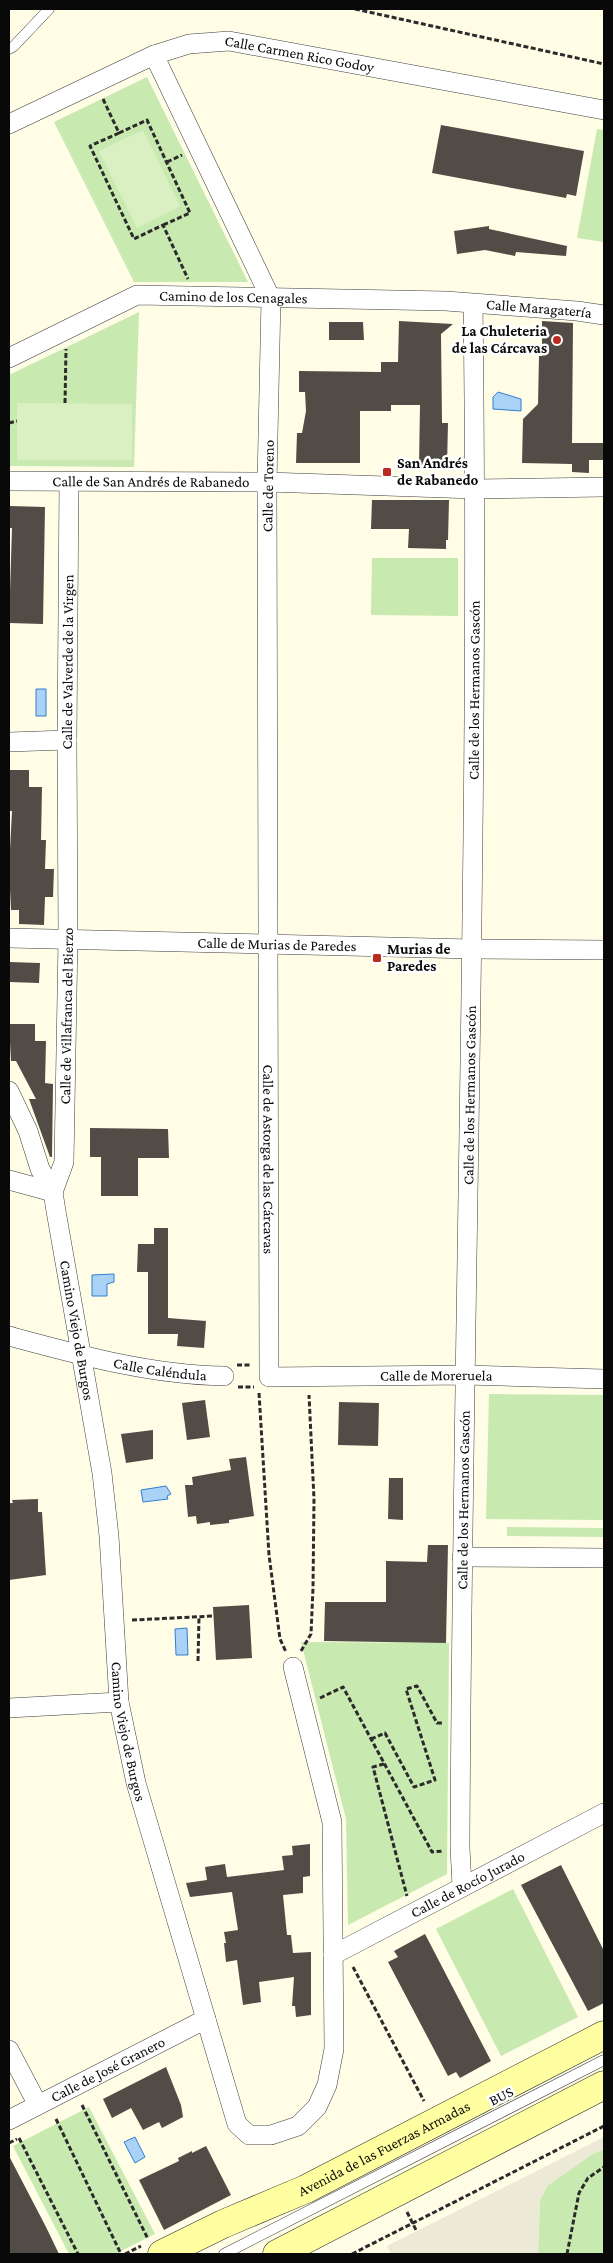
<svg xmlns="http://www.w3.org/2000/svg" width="613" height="2263" font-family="'Crimson Pro',serif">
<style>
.green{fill:#c8e9b0}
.pitch{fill:#dbf0c2}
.plaza{fill:#ede9d7}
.water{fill:#aad2f7;stroke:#307fcf}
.building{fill:#524c46}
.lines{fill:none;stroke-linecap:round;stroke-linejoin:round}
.lane-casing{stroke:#3c3c3c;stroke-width:11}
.street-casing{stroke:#3c3c3c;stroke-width:20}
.secondary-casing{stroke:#2b2b2b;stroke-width:29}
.path{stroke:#2b2b2b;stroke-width:3;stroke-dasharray:5 2.5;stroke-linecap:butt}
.lane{stroke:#fff;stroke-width:10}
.street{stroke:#fff;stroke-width:19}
.secondary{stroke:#ffffa1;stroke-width:28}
.poi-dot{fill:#ba2a21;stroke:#fff;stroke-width:2}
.labels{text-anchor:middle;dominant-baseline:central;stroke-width:5;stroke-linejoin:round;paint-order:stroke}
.street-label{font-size:15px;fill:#090909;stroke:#fff}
.poi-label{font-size:15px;font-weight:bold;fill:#090909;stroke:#fff;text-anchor:start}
</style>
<rect width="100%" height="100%" fill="#fffde6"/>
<!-- green -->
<path class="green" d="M147,77L248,282H134L54,122Z
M597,129L604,130V242L577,238Z
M139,312L134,467L9,466V375Z
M372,558H458V616L371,615Z
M489,1394L604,1395V1520L486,1519Z
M507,1527L604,1528V1537L507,1536Z
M301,1642L449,1643L447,1874L348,1925L346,1819Z
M513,1889L578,2017L501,2056L436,1929Z
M89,2107L155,2234L115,2254H69L13,2146Z
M604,2149V2254H538L540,2200L547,2186L594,2153Z"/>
<!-- pitch -->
<path class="pitch" d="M143,130L180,206L137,228L99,151Z
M17,403L132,404V460H17Z"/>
<!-- plaza -->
<path class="plaza" d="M604,2137V2149L594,2153L547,2186L540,2201L538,2254H391L387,2246Z"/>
<!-- water -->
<path class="water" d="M498,392L521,399V411L493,409V397Z
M36,689H46V716H36Z
M114,1274V1282L107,1284V1296H92V1275Z
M166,1486L171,1494L167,1496L168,1499L143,1502L141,1490Z
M187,1628L188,1655H176L175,1629Z
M135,2137L145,2157L135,2163L124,2142Z"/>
<!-- building -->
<path class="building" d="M441,125L584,151L576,196L567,194L566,198L432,173Z
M489,226V229L567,246L566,256L516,252L515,256L485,250L457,254L454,231Z
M399,321L453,324L441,334L442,423H448L447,466H419L420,405H391V411H360V463H296L297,433H302L306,411L305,392H299V371L381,372V362H398Z
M542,321L573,323L572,443H604V460H589V473L572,472V464L522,463L523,419L538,404L539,356H542Z
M329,322H363L364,340H329Z
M372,500H449L448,540H446V549L408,548L409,529H371Z
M10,506L45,507L43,624L9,623L12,528H9Z
M9,770H29V787H42L41,840H46L45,869H54L53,897H45L44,925L19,924V910H11L9,868L12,811H9Z
M9,962L40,963L39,983L9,982Z
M9,1024H35V1041H46L45,1083L53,1084L52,1157H50L29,1099H36L16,1061H11Z
M90,1128L168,1129L169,1158H138V1196H101V1157H90Z
M154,1228H168V1318L206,1321L204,1348L177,1346L178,1334H148V1272H137L138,1244H154Z
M205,1400L210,1437L187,1440L182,1403Z
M339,1402L379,1403L378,1446L338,1445Z
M153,1430V1459L126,1463L121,1434Z
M246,1457L254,1516L229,1520V1523L210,1525V1522L197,1524L196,1516L188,1517L185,1485H193L192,1477L231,1470L229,1459Z
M389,1478H403V1520L388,1519Z
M38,1499V1512H42L46,1575L9,1580V1503H13L12,1500Z
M428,1545H448L446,1643L324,1641L325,1602H386V1561L427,1562Z
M249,1605L252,1658L216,1660L213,1607Z
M310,1844V1876L303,1877V1893L283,1895L287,1935H291L293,1953L311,1952V2015L296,2017L295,2006H292L294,1977L259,1982L261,2002L243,2005L237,1960L226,1962L224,1943H226L224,1932L238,1930L232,1892L190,1897L186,1883L207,1880L205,1867L225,1864L227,1877L284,1870L282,1856L293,1855L292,1846Z
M561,1865L604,1951V2003L588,2011L521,1885Z
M425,1934L491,2061L460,2078L456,2072L448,2076L388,1962L398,1957L394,1951Z
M166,2067L181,2105L183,2117L162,2128L159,2122L143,2130L131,2108L112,2118L103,2099Z
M206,2146L231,2195L164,2230L139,2180L179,2161L178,2158L192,2151V2153Z
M9,2156L46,2227L59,2254H9Z"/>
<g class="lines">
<!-- lane casing -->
<g class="lane-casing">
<path id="lane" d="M9,49L14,46L49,9
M224,2254L604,2060"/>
</g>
<!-- street casing -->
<g class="street-casing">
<g id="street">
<path id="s1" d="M154,55L271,299L267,482L269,1377L465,1375L604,1379"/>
<path id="s2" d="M9,124L154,55L189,44L229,41L604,110"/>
<path id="s3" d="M9,358L137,295L446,301L577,311L604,315"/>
<path id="s4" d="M9,481L267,482L475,489L604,487"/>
<path d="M9,742L67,740"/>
<path id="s5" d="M9,938L472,949L604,950"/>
<path id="s6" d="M9,1091L28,1131L40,1169L53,1192L56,1211L102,1473L109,1536L119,1702L136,1783L237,2124L249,2135H271L298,2126L317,2107L327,2085L334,2049L332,1822L293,1667"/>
<path d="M9,1180L53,1192"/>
<path id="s7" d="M53,1192L64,1162L68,939L67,740L69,482"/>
<path id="s8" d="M9,1336C79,1355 151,1375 224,1376"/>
<path d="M462,1557L604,1558"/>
<path d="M9,1708L119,1702"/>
<path id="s9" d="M462,1886L460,1848C462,1333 480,818 473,304"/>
<path id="s10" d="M333,1955L604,1813"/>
<path d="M9,2050L38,2105"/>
<path id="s11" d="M9,2120L206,2019"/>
</g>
</g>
<!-- secondary casing -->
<g class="secondary-casing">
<g id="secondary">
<path id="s12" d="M162,2254L223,2224L306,2189L604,2035"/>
<path d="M277,2254L604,2085"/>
</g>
</g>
<!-- path -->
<path class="path" d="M355,9L604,64
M103,99L119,133L90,146L134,239L163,225L188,279
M119,133L147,120L190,213L163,225
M167,162L182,155
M65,403L66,349
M9,423L17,421
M237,1365H251
M238,1387H254
M259,1393L269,1555L280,1639L286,1652
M132,1620L214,1616
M301,1651L311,1634L313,1588L314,1499L309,1395
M198,1661L199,1617
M320,1698L343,1687L432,1852L443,1851
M371,1739L385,1733L414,1787L435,1780L406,1689L417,1686L437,1723H442
M384,1764L373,1767L407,1896
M353,1967L424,2101
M82,2105L148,2239
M56,2119L121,2254
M19,2138L78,2254
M9,2143L17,2139
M407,2212L417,2232
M125,2254L141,2246
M352,2254L604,2126
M567,2254L579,2193L588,2178L604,2167"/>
<!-- lane -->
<use href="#lane" class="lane"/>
<!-- street -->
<use href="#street" class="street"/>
<!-- secondary -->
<use href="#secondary" class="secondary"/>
</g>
<!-- markers -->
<g class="poi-dot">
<circle cx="557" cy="340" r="5"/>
<rect x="382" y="467" width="10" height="10" rx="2.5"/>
<rect x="372" y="953" width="10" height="10" rx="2.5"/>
</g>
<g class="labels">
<!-- street labels -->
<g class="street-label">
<text stroke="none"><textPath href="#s2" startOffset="309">Calle Carmen Rico Godoy</textPath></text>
<text stroke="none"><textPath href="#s3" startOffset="239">Camino de los Cenagales</textPath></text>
<text stroke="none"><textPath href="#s3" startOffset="545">Calle Maragatería</textPath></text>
<text stroke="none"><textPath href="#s4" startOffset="142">Calle de San Andrés de Rabanedo</textPath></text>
<text transform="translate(268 486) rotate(-89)">Calle de Toreno</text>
<text stroke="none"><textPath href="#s7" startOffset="532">Calle de Valverde de la Virgen</textPath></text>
<text stroke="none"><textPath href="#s9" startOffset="1196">Calle de los Hermanos Gascón</textPath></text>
<text stroke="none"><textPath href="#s5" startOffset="268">Calle de Murias de Paredes</textPath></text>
<text stroke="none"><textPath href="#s7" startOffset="178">Calle de Villafranca del Bierzo</textPath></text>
<text stroke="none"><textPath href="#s9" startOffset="791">Calle de los Hermanos Gascón</textPath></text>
<text stroke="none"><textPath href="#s1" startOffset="1131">Calle de Astorga de las Cárcavas</textPath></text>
<text stroke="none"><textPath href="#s6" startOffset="251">Camino Viejo de Burgos</textPath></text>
<text stroke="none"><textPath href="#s8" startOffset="155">Calle Caléndula</textPath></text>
<text stroke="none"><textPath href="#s1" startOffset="1516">Calle de Moreruela</textPath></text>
<text stroke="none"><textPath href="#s9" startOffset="386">Calle de los Hermanos Gascón</textPath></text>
<text stroke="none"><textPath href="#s6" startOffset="656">Camino Viejo de Burgos</textPath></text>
<text stroke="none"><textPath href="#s10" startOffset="152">Calle de Rocío Jurado</textPath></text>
<text stroke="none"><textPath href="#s11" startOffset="111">Calle de José Granero</textPath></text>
<text transform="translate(501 2096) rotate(-27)">BUS</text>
<text stroke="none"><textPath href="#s12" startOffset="246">Avenida de las Fuerzas Armadas</textPath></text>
</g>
<!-- poi labels -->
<g class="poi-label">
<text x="547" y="331" text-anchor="end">La Chuleteria<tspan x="547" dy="17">de las Cárcavas</tspan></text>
<text x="397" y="463">San Andrés<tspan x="397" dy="17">de Rabanedo</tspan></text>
<text x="387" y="949">Murias de<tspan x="387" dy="17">Paredes</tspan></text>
</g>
</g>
<!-- border -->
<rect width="613" height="2263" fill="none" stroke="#090909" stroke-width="20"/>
</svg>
